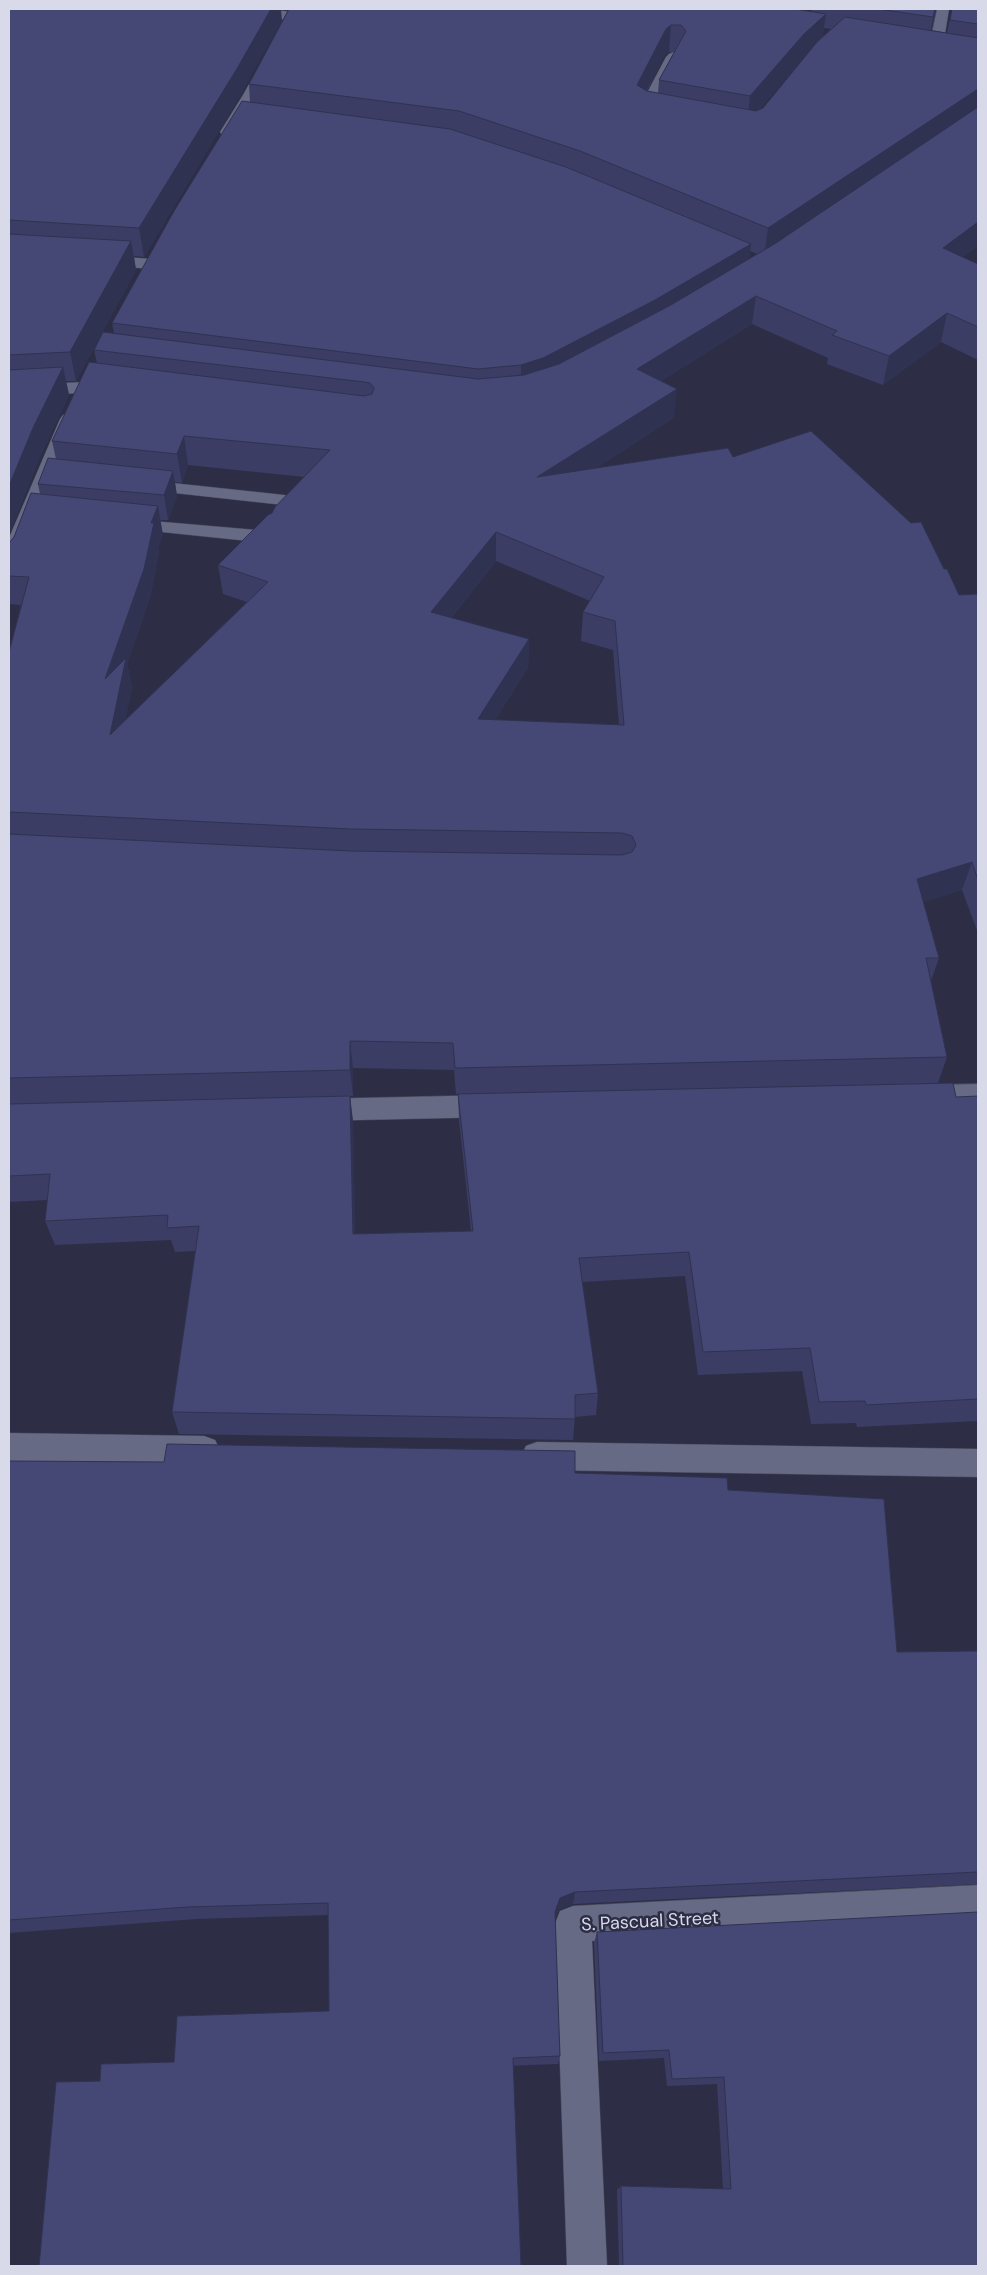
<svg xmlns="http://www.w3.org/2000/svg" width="987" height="2275" font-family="'DM Sans',sans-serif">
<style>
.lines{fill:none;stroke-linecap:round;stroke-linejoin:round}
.lane-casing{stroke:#48495c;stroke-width:1}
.street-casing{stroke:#48495c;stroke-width:1}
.secondary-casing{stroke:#48495c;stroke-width:1}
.lane{fill:#676a84;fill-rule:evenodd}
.street{fill:#676a84;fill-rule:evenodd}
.secondary{fill:#676a84;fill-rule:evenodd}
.wall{fill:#3b3d65;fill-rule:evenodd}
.shaded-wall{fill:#303252}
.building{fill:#454775;stroke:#303252;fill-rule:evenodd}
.labels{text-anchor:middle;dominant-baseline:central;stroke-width:5;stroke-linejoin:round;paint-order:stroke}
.near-street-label{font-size:18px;fill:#d8dae9;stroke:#2d2e45}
</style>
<rect width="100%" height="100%" fill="#2d2e45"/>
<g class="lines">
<!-- lane casing -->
<g class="lane-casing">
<path id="lane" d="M937,9H949L942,52L935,56L928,52Z
M144,480L284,495L290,496L293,500L290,504L284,505L138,489L135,485L138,481Z
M129,519L268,531L274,533L277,537L274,541L268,543L123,528L120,524L123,520Z"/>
</g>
<!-- street casing -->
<g class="street-casing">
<path id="street" d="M178,9C196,9 294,6 301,16L294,20L185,13L180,12Z
M674,52L679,54L682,57L654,109L667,112L669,115L667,118L661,120L639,115L637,112L666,57L669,54Z
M98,255L151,259L157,260L160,264L157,268L151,269L92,264L89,260L92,256Z
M84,382L91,384L94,388L91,392L9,398V386Z
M978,1084V1106L918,1107L908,1104L904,1096L908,1088L918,1085Z
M495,1095L505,1098L509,1106L505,1114L495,1117L315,1121L305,1118L301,1110L305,1102L315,1099Z
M9,1433L204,1436L215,1440L220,1450L215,1460L204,1464L9,1461Z
M537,1442L978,1449V1477L537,1470L526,1466L521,1456L526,1446Z
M978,1885V1921L592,1941L607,2266H567L555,1924L560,1911L573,1906Z"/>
</g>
<!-- secondary casing -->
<g class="secondary-casing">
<path id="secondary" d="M291,9H305L259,95L236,132L234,135H222L220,132L243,95Z
M70,413L77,415L80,419L38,515L20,565L16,570L9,572V538L60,419L63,415Z"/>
</g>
<!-- lane -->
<use href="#lane" class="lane"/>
<!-- street -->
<use href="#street" class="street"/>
<!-- secondary -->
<use href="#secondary" class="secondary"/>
</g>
<!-- wall -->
<path class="wall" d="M9,9H804L802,10L811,12L812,9H936L931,30L947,33L952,9H951H978V246L963,257L978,264V360L941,342L883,385L827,364L828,358L752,324L661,381L674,418L596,468L733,457L944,569L959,595L978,594V933L962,890L923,902L939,958L931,981L947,1057L938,1083L956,1097L978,1098V1421L857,1427L856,1423L811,1424L802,1371L698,1375L685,1276L582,1282L598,1393L596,1415L575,1417L573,1440L179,1434L172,1412L196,1251L175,1252L171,1240L55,1245L45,1221L48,1200L9,1202V652L21,605L9,604V543L14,537L40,494L38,484L56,459L52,441L97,363L94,350L114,333L112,323L250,102L249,84L288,10L281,9L241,94L144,257L134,256L136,270L76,381H66L69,395L40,457L9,534ZM824,28L831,29L822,37ZM669,52H674L659,80L658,93L647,91L664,56ZM806,56L763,108L759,110L801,61ZM750,251L757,254L749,259ZM188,465L305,477L272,513L218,565L223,594L247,602L125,720L132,687L127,664L150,598L159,552L158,548L163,535L160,520H168L177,496L175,482L182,483ZM496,561L590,601L583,612L581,641L613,650L619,725L495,720L528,668L529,639L451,618ZM353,1068L454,1070L456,1094H458L459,1120L471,1231L355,1234L353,1122L350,1096H353Z
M9,1461L575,1473L728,1490L897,1652L978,1651V1884L573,1904L558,1910L555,1919L560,2056L558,2064L100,2081L174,2062L329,2011L328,1915L196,1919L9,1933Z
M597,1932L978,2266H619L617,2190L621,2186L723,2189L717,2084L667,2086L664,2058L599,2061L594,1943Z"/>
<!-- shaded-wall -->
<path class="shaded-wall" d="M271,9H281L282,21L241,94L144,257L139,228Z
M935,9H936L928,44L933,17Z
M826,14L822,41L801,61L747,124L750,96L804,34Z
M671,25L669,52L664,56L635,113L637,85L666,29Z
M977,89H978V115L764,257L768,228Z
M978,222V246L937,276L943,248Z
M131,241L136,270L76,381L70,352Z
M751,244L748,267L521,388V365Z
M756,296L752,324L635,398L637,369Z
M947,313L941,342L883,385L889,356Z
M63,367L69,395L40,457L9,534V486L33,428Z
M677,389L674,418L537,506V477Z
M184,436L188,465L182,483L177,454Z
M173,471L177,496L168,520L164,495Z
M158,506L163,535L158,548L159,552L150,598L127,664L132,687L117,764L110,735L105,679L151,523Z
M496,532V561L432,641L431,612Z
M529,639L528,668L478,748V719Z
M972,862L962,890L909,907L917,879Z
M350,1041L353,1068V1096L350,1070Z
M350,1096L353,1122L356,1259L353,1234Z
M575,1892L573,1904L558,1910L553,1924L555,1912L560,1898Z"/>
<!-- building -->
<path class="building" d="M9,9H271L238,67L139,228L9,220Z
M289,9H795L826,14L804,34L750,96L659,80L686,31L681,25H671L666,29L637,85L647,91L756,111L763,108L817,42L845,17L978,38V89L768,228L580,151L459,111L249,84Z
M878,9H935L933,17Z
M952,9H978V24L950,20Z
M242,101L450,129L566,167L751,244L655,300L543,358L521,365L478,369L112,323L174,211Z
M978,107V222L943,248L978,264V327L947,313L889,356L832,335L837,331L756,296L637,369L677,389L537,477L728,448L733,457L811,431L911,523L921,522L944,569H947L959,595L978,594V880L972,862L917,879L939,958H926L947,1057L455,1068L453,1043L350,1041V1070L9,1078V834L350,851L622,855L632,852L636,845L632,836L622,833L350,829L9,812V652L29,577L9,576V543L14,537L31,493L158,506L151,523H154L144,569L105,679L126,658L110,735L268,582L218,565L268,515L272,513L275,507L330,450L184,436L177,454L52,441L89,362L364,396L372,394L374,388L370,383L364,382L94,350L103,332L478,379L524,375L559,364L669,306L776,243ZM496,532L604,577L583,612L615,621L624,725L478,719L529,639L431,612Z
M9,234L131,241L70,352L9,355Z
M63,367L33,428L9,486V370Z
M48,458L173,471L164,495L38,484Z
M953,1083L956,1097L978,1096V1399L866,1405L865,1401L819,1402L810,1348L703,1352L689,1252L579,1258L598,1393L575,1395V1419L172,1412L199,1226L167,1228L168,1215L45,1221L50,1174L9,1176V1104L350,1096L353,1234L473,1231L458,1094Z
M167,1444L575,1451V1473L727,1478L728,1490L884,1499L897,1652L978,1651V1872L575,1892L560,1898L555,1912L560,2056L513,2058L521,2266H39L56,2082L100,2081L101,2064L174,2062L177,2016L329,2011L328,1903L188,1907L9,1920V1461L164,1462Z
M978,1912V2266H623L621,2186L731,2189L724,2077L672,2079L669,2050L603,2053L597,1932Z"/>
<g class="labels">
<!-- near-street labels -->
<g class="near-street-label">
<text transform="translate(650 1921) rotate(-3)">S. Pascual Street</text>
</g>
</g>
<!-- border -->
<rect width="987" height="2275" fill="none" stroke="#d8dae9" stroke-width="20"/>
</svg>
